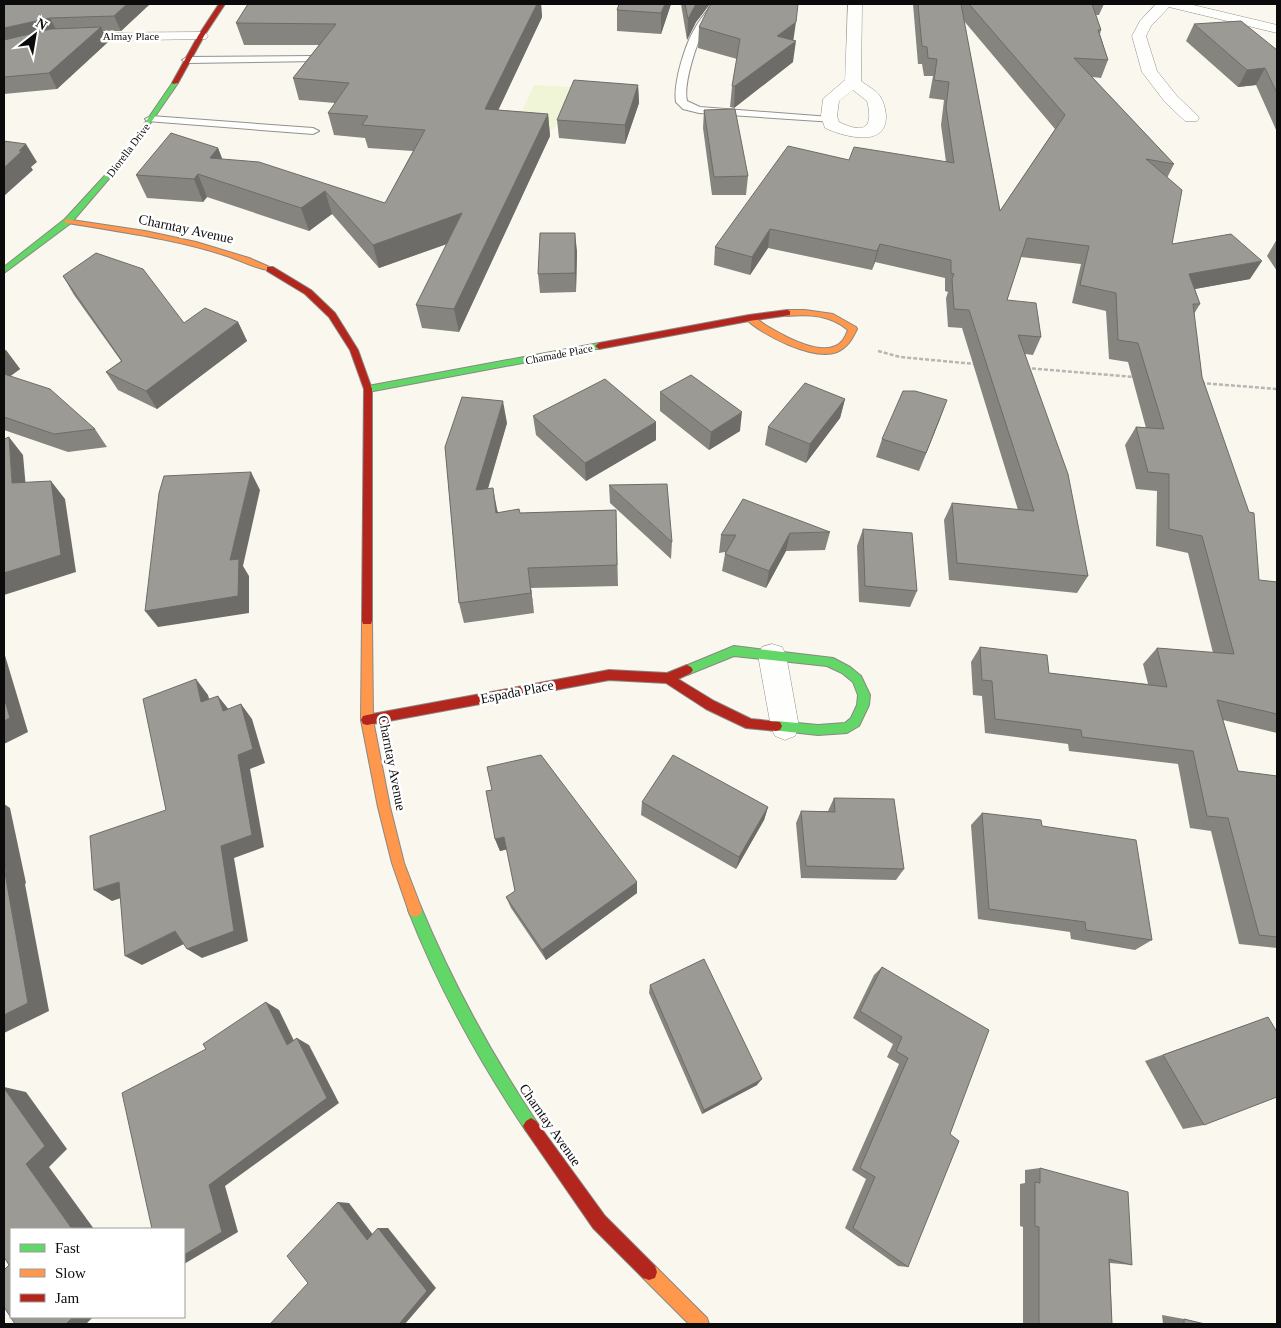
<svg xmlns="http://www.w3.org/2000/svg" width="1281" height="1328" font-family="'Times New Roman',serif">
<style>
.pitch{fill:#eff5d6}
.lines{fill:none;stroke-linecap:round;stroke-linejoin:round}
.lane-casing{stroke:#93918d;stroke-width:2}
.street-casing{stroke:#93918d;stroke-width:1}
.fast-casing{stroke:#898884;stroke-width:2}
.slow-casing{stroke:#898884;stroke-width:2}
.jam-casing{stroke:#898884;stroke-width:2}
.path{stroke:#b7b6b5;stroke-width:2.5;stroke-dasharray:4 2;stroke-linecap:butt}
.lane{fill:#fefefc;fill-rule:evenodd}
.street{fill:#fefefc;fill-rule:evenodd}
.fast{fill:#63d668;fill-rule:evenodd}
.slow{fill:#ff974d;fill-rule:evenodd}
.jam{fill:#b3261e;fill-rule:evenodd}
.wall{fill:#86847f;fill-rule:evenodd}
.shaded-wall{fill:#6d6c68}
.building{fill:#9c9a94;stroke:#6d6c68}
.labels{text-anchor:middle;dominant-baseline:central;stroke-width:5;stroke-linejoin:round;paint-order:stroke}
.far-street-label{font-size:11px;fill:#0b0b0b;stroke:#fff}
.street-label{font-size:14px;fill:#0b0b0b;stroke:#fff}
</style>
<rect width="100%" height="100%" fill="#faf7ee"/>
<!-- pitch -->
<path class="pitch" d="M534,85L571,87L554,129L515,126Z"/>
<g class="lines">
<!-- lane casing -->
<g class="lane-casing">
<path id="lane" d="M712,4H722C716,13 709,20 704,30C696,44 683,85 687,101L700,107L830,117L836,120L834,122L699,113L683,109L676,102C673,84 685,45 694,30C699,20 706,13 712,4Z
M315,56L319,57L320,59L319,61L187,63L182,60L187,57Z
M151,116L313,128L319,131L313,134L147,121L145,119Z"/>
</g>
<!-- street casing -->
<g class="street-casing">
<path id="street" d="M848,4H862L861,81C867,86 878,91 881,98C884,103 886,111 886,117C886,149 842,136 825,128L821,116L823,99L845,80ZM853,90L867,101C874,129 864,134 839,122L837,116L839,101Z
M1156,4H1189L1277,25V33L1169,7L1151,26L1146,36L1157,71L1177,96L1197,115L1199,118L1197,121H1185L1165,102L1142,72L1132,36L1140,21Z
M201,32L206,33L208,36L206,39L80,41L58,43L4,55V47L58,35L80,33Z
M772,644L782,647L786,655L799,727L795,736L785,740L775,736L771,727L758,655L762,647Z"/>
</g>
<!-- fast casing -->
<g class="fast-casing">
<path id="fast" d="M173,82L178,83L125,160L71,223L4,273V267L65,219L121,158Z
M599,343L603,346L602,348L368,392L364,389L368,386Z
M734,646L833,658L850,667L861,676L870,695L869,705L859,726L847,733L818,735L772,730L770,726L772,722L776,721L818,725L845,723L851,718L857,705L858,695L853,682L842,673L827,666L734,656L687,675L683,673L681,670L683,667Z
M415,903L420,905C452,982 490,1052 536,1121L539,1126L536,1131L531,1134L526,1131C479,1061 439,989 408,910L410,905Z"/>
</g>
<!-- slow casing -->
<g class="slow-casing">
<path id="slow" d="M65,219L145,231L196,242L249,258L274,269C268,274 237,259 227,256C176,239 121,232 68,223H65Z
M805,310L833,314L856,327L857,329C852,339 848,347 837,352C814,361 761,335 745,318L746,316C754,315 760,322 767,326C784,336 827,361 843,340C845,337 847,333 848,330C830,315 810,314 787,316L783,313L787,310Z
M367,617L371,618L372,621L373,720L390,807L404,863L422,910L420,915L415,917L410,915L392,863L378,807L361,720L362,621L363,618Z
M649,1264L655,1266L707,1318L709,1324H689L643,1278L641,1272L643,1266Z"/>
</g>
<!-- jam casing -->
<g class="jam-casing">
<path id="jam" d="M219,4H225L204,36L178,83L173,84L172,83L198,36Z
M267,267H273L311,290L335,313L358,350L372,389V621L371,624H363L362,621L364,389L350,350L329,317L305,294L267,271Z
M787,310L790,311V315L749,321L599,349L595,346L599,343L749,315Z
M687,665L691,667L693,670L691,673L678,679L714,701L751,719L780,722L782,726L780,730L776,731L746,728L706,709L666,683L609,680L367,725L363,724L361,720L363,716L367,715L609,670L667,673Z
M531,1118L536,1121L605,1216L655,1266L657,1272L655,1278L649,1280L643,1278L593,1228L526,1131L523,1126L526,1121Z"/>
</g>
<!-- path -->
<path class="path" d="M878,351L900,357L975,364
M1026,368L1135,377
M1201,383L1277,389"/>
<!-- lane -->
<use href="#lane" class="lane"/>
<!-- street -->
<use href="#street" class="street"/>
<!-- fast -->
<use href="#fast" class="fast"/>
<!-- slow -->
<use href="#slow" class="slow"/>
<!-- jam -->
<use href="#jam" class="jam"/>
</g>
<!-- wall -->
<path class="wall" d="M4,4H150L121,31H103L108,42L57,89L4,94Z
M248,4H541L542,17L498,110L548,114L550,136L459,332L422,328L416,305L447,244L379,268L332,214L309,231L207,197L203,202L147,198L136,175L218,148L222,159L385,203L413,151L368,148L365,138L334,135L328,113L335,103L299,100L293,78L319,45H244L236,23Z
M671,4L661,34L617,31V10Z
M681,4H710L696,22L687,40Z
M913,4H1104L1099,15H1096L1101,30L1100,34L1108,60L1101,78L1092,77L1174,164L1167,178L1172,244L1250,279L1195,289L1200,304L1194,314L1202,377L1259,580L1277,582V733L1223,720L1238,771L1277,776V948L1239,944L1211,831L1190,828L1178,764L1069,751L1068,744L985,733L982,696L973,695L971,662L980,647L1049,673L1148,684L1143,664L1157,648L1213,653L1188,553L1156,546L1157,491L1136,489L1125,445L1136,427L1146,428L1128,362L1109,359L1106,311L1072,303L1081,264L1021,257L1007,300L1041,337L1033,355L1025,354L1088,576L1077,593L949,580L944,520L952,503L1018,510L962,328L948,327L946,298L948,292L945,291V278L875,262L872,270L768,248L750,275L714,265L715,247L849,160L946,162L941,125L944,100L929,98L933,76H924L922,64H918ZM964,21L1055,129L1000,211Z
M1194,24L1277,50V132L1256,85L1238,87L1186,41Z
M699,27L793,40V62L734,108L730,107L732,86L737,59L698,48Z
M638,85L639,103L625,144L559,138L557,120Z
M704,110L748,176L746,195H712L703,128Z
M1277,239V271L1267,256Z
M577,251L576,292L540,293L538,274Z
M63,276L184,323L238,322L247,341L157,409L118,390L106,372L121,361L74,295Z
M4,348L20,369L10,376L95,429L107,447L68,452L4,430Z
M660,392L740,431L709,450L660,411Z
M845,399L840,418L806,463L765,445L768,427Z
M533,416L656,422V440L586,481L536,435Z
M940,419L919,471L876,457L882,439Z
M507,423L488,489L498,512L520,513L616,510L618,586L531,588L534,613L464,623L459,603L445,447Z
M609,485L672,542L671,559L610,503Z
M863,529L917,591L910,607L859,602L857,546Z
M830,532L825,550L786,551L766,588L722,571L725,554V552L719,553L721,535Z
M834,798L904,869L896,880L801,878L796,823L801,811H828Z
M642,802L768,807L764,820L736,869L641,815Z
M982,813L1042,826L1152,940L1135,950L1071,939L1070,932L978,919L971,825Z
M495,839L637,882V893L546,960L511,908L506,897L515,891L507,849L500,851Z
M882,967L950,1134L908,1267L898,1266L845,1228L866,1179L852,1170L899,1064L887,1057L893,1044L853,1018L874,975Z
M650,985L757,1085L702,1114L649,993Z
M1246,1025L1204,1125L1183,1129L1145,1061Z
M1040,1168L1132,1265L1110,1263L1112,1324H1023V1227L1020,1226V1184L1025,1183V1170Z
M1162,1315L1184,1319L1205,1324H1163Z"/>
<!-- shaded-wall -->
<path class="shaded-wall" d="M127,4H150L121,31L114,16Z
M537,4H541L542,17L488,132L485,109Z
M665,4H671L661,34V13Z
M696,4H710L696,22L687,40L688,19Z
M50,18L58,33L4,46V28Z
M796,22L793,43L777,36Z
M101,27L108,42L57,89L49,73Z
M796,41L793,62L734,108L735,86Z
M1265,68L1256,85L1238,87L1247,70Z
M638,85L639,103L625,144V125Z
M548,114L550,136L459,332L454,309Z
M26,144L37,162L31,167L33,170L4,196V168L19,151Z
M218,148L227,171L210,158Z
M198,174L207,197L203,202L194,179Z
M325,191L332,214L309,231L301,208Z
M462,213L466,237L379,268L373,245Z
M770,229L768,248L750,275L752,257Z
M575,233L577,251L576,292L575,273Z
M880,244L875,262L872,270L877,251Z
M1262,261L1250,279L1178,292L1189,274Z
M238,322L247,341L157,409L146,391Z
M6,350L20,369L4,381V352Z
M845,399L840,418L806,463L810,444Z
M947,400L940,419L919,471L926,453Z
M503,401L507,423L481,511L476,490Z
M742,412L740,431L709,450L711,432Z
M656,422V440L586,481L585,463Z
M9,437L23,455L27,500L12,483Z
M251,472L260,490L243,566L249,576V613L158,627L145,611L230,560Z
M51,481L65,499L76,572L4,595V573Z
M493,488L497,509L501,534L496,513Z
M790,533L786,551L766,588L769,571Z
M528,568L531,588L534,613L531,593Z
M4,652L28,732L4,744Z
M196,679L208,695L214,716L201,702Z
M218,696L230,711H223Z
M241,704L252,719L265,763L250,769L264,847L234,858L248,941L202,958L187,949L221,846L238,755Z
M4,804L10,808L26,883L25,884L49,1011L4,1033L5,873L4,861Z
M768,807L764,820L736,869L739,857Z
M504,837L509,849L500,851L495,839Z
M119,882L136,893L112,901L94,890Z
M637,882V893L546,960L542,950Z
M175,931L190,941L142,965L125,956Z
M266,1002L279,1010L299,1051L287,1045Z
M297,1038L309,1045L339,1103L225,1186L238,1232L184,1264V1255L209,1185Z
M762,1079L757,1085L702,1114L704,1110Z
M4,1087L26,1092L67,1149L49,1167L94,1229H72L26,1164Z
M338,1202L349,1203L377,1240H367Z
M378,1228H388L436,1288L405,1324H399Z
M73,1317H93L86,1324H66Z"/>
<!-- building -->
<path class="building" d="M4,4H127L114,16L50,18L4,28Z
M248,4H537L485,109L548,114L454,309L416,305L462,213L373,245L325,191L301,208L198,174L194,179L136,175L171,133L218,148L210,158L259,162L385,203L425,130L362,125L368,116L328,113L349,83L293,78L336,24L236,23Z
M619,4H665L661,13L617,10Z
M685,4H696L688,19Z
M711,4H798L796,22L777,36L796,41L735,86H732L740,39L699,27L709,7Z
M918,4H961L1000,211L1065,115L969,4H1092L1101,30H1098L1108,60L1074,58L1174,164L1146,159L1182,190L1172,244L1231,234L1262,261L1189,274L1200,304H1193L1202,377L1249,512L1254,513L1259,580L1277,582V714L1217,700L1238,771L1277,776V937L1259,935L1228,818L1207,816L1193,751L1082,737L1081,730L995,719L992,681L982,680L980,647L1047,655L1049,673L1167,687L1157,648L1234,654L1202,536L1169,529V474L1148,472L1136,427L1164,429L1138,343L1118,340L1116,293L1080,285L1089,246L1027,238L1007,300L1036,303L1041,337L1018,335L1068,474L1088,576L957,563L952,503L1034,511L969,310L954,309L952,279L954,274L951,273V260L880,244L877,251L770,229L752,257L715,247L788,146L849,160L854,147L954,163L946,107L949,82L934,80L937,59L928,58L927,47L922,46Z
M1241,21L1277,50V93L1265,68L1247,70L1194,24Z
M101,27L49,73L4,77V40L51,29Z
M574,80L638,85L625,125L557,120Z
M735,109L748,176L714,177L704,110Z
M4,141L26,144L19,151H22L4,168Z
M540,233H575V273L538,274Z
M96,253L143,269L184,323L205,308L238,322L146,391L106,372L122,361L63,276Z
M4,374L50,389L95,429L54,434L4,417Z
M691,375L742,412L711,432L660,392Z
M605,379L656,422L585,463L533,416Z
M805,383L845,399L810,444L768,427Z
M903,391H915L947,400L926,453L882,439Z
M462,397L503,401L476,490L493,488L496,513L519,509L520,513L616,510L617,565L528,568L531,593L459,603L445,447Z
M9,437L12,483L51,481L61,555L4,573V439Z
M251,472L230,560L239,559L238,596L145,611L159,493L164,476Z
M667,484L672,542L609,485Z
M743,499L830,532L790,533L769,571L725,554L736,535H721Z
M863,529L912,533L917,591L865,586Z
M196,679L201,702L218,696L223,711L241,704L253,749L238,755L252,835L221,846L234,931L187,949L175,931L125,956L119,882L94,890L90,836L166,810L143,699Z
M4,697L10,718L4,721Z
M541,755L637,882L542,950L506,897L515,891L504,837L495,839L486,791L492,790L487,767Z
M673,755L768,807L739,857L642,802Z
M834,798L894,799L904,869L806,866L801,811L835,812Z
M982,813L1041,820L1042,826L1136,840L1152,940L1086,930L1085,922L989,909Z
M4,861L6,872L5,873L28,1003L4,1015Z
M704,959L762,1079L704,1110L650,985Z
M882,967L989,1030L950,1134L959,1141L908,1267L853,1228L875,1177L860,1168L908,1058L896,1051L902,1037L860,1011Z
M266,1002L287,1045L297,1038L327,1098L209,1185L222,1232L184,1255V1229H152L122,1093L206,1049L203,1044Z
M1268,1017L1277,1032V1097L1204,1125L1163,1055Z
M4,1088L45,1146L26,1164L72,1229H11V1317H73L66,1324H15L4,1307V1270L9,1265L4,1257Z
M1040,1168L1128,1192L1132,1265L1109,1259L1112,1324H1039V1227L1035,1226V1182L1040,1183Z
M338,1202L367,1240L378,1228L427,1291L399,1324H270L308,1283L287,1256Z
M1184,1319L1205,1324H1184Z"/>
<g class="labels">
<!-- far-street labels -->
<g class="far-street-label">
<text x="131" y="36">Almay Place</text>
<text transform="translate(128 150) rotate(-53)">Diorella Drive</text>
<text transform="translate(559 354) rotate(-11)">Chamade Place</text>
</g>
<!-- street labels -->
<g class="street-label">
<text transform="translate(186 229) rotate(12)">Charntay Avenue</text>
<text transform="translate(517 692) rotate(-11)">Espada Place</text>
<text transform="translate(392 763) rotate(79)">Charntay Avenue</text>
<text transform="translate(550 1125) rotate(55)">Charntay Avenue</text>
</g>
</g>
<!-- border -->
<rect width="1281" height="1328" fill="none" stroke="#0b0b0b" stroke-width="10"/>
<!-- legend -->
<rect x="10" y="1228" width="175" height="90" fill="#ffffff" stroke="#9d9d9d"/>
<rect x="20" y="1244" width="25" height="8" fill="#63d668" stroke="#9d9d9d"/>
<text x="55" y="1253" font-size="15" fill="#0b0b0b">Fast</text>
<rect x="20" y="1269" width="25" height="8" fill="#ff974d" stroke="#9d9d9d"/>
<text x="55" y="1278" font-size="15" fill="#0b0b0b">Slow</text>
<rect x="20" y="1294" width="25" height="8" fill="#b3261e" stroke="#9d9d9d"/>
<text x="55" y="1303" font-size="15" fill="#0b0b0b">Jam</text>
<!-- north arrow -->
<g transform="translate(35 35) rotate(31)" stroke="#ffffff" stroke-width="4" paint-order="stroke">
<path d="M0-4L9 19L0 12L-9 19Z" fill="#0b0b0b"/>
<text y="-8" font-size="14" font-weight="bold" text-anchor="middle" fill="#0b0b0b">N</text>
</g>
</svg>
